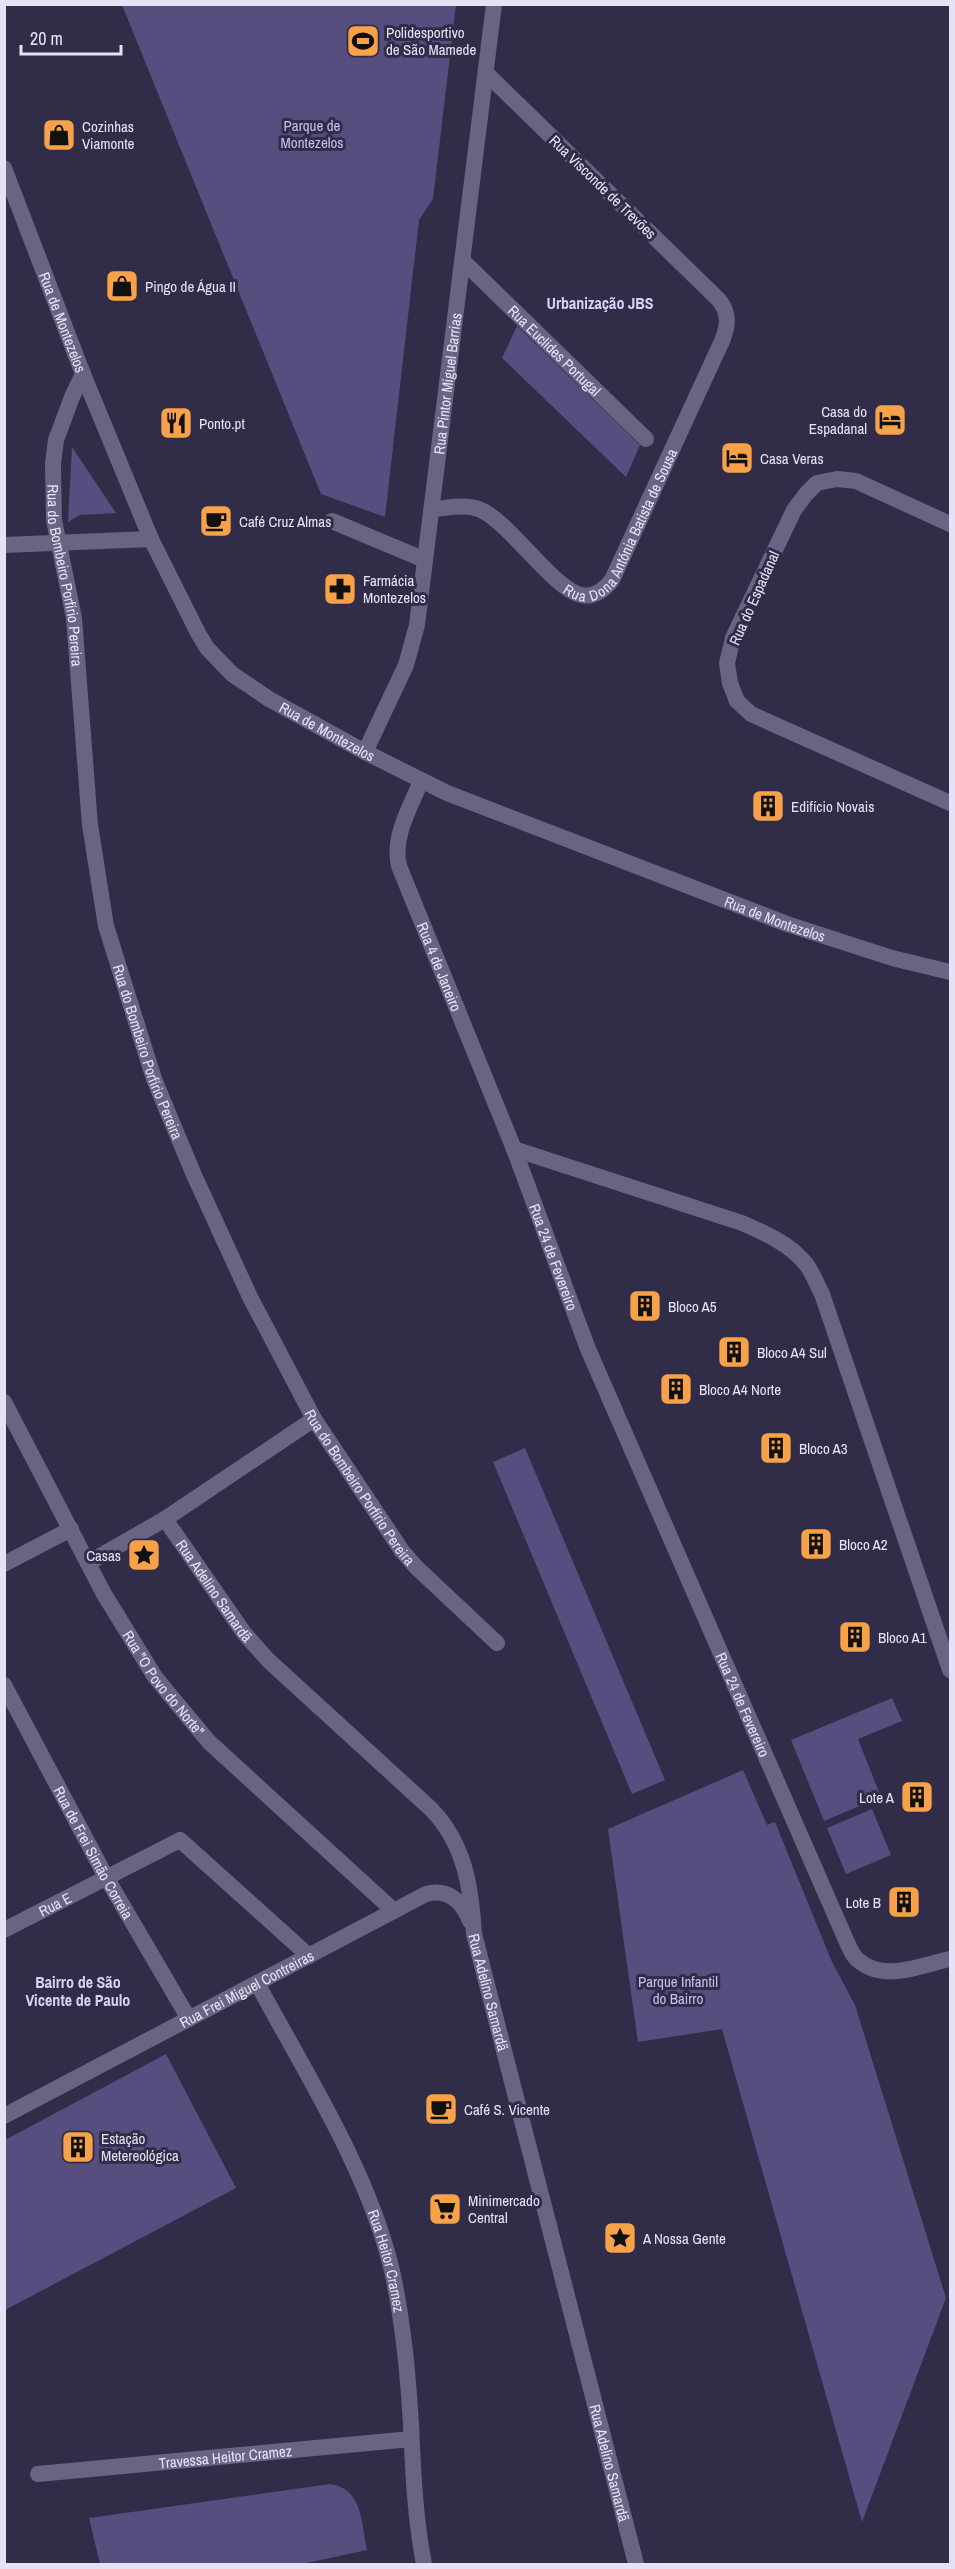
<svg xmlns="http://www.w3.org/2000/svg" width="955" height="2569" font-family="'Archivo Narrow',sans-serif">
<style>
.green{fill:#554e7e}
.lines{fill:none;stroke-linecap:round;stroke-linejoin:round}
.minor{stroke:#686584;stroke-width:16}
.tertiary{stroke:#686584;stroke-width:16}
.labels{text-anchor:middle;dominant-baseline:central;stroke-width:6;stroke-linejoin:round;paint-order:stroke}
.poi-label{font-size:15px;fill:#e4e3f5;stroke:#312d49;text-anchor:start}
.park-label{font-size:15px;fill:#c5bff7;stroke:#312d49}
.street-label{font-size:15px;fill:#e4e3f5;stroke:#312d49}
.neighbourhood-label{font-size:16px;font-weight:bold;fill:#d7d3f8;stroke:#312d49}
</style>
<rect width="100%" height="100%" fill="#312d49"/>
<!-- green -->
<path class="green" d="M122,5H456L433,199L419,220L385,517L321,494Z
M517,326L640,445L626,477L502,358Z
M72,447L116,513L80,515L68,522Z
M525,1448L665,1780L632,1794L493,1462Z
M892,1698L902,1721L858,1739L881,1797L824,1821L791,1740Z
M743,1770L767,1825L775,1822L832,1962L855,2005L946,2298L862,2522L722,2029L638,2042L608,1829Z
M872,1809L891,1855L846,1874L827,1828Z
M166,2054L236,2188L5,2310V2140Z
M330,2484C363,2489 361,2522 367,2550L302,2564H100L89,2518Z"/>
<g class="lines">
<!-- minor -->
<g class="minor">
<path id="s1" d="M463,261L646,439"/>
<path id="s2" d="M83,374L72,397L56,440L53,464L54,520L74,618L90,825L106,926L154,1079L194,1175L250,1297L314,1419L402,1551L416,1567L497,1643"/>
<path id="s3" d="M433,509C449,508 467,503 483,511C512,526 554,589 581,595C594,598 605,589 612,580L722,341C728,326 730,314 719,300L486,73"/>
<path d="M332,521L425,560"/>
<path d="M950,524L856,481L837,479L817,483L806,494L794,510L733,638L727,663L730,683L737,701L751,714L950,803"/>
<path d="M4,545L151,539"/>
<path id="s4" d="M365,752L406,665L417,625L494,4"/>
<path id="s5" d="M421,781C410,808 392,837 399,866L514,1149L588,1349L846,1940C849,1946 852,1956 858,1960C884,1983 921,1965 950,1959"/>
<path d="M514,1149L742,1223C765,1233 790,1244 806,1264C813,1273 817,1285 822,1294L950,1670"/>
<path id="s6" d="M4,1402L104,1594L155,1677L209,1742L394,1911"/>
<path id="s7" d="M165,1519L244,1633L268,1660L431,1809C465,1844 471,1887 474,1934L636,2564"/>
<path d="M88,1563L165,1519L314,1419"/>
<path d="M4,1564L71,1529"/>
<path id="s8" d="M4,1685L106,1877L189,2019"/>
<path id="s9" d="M4,1930L180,1840L309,1956"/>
<path id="s10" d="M257,1983C305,2072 369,2172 392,2271C403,2320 408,2373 411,2424C413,2471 415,2518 424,2564"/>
<path id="s11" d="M4,2116L426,1894C448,1888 462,1901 470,1921"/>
<path id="s12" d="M38,2474L411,2439"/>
</g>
<!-- tertiary -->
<path class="tertiary" id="s13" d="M4,168L83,374L151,539L198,633L207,648L232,674L269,699L365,752L447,793L787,924L892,958L950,972"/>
</g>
<!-- icons -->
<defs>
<g id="stadium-square" transform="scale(1.725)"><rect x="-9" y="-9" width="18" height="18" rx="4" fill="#f7a148" stroke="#312d49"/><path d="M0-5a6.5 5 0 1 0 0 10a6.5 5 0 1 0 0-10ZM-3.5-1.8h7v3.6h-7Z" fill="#111"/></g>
<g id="shop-square" transform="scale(1.725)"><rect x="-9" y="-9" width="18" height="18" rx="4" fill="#f7a148" stroke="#312d49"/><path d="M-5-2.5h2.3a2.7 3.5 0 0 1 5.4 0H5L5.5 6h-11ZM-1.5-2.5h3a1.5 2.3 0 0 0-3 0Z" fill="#111"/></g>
<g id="hotel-square" transform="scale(1.725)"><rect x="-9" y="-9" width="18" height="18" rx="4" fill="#f7a148" stroke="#312d49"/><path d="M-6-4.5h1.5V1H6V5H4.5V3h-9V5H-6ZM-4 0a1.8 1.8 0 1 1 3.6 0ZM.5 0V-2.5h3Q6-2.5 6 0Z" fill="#111"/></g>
<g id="restaurant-square" transform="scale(1.725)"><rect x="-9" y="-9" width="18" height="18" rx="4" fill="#f7a148" stroke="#312d49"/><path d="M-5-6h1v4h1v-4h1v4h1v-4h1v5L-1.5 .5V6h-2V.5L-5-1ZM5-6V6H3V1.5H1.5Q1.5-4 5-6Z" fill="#111"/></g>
<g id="cafe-square" transform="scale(1.725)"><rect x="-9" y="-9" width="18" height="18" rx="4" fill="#f7a148" stroke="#312d49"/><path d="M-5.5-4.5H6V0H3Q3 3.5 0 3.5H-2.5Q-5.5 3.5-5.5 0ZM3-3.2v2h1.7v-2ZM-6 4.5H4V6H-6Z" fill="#111"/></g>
<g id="pharmacy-square" transform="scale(1.725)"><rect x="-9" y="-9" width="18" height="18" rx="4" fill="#f7a148" stroke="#312d49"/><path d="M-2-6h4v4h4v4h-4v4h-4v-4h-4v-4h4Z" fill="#111"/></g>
<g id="building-square" transform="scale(1.725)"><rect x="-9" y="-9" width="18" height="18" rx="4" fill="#f7a148" stroke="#312d49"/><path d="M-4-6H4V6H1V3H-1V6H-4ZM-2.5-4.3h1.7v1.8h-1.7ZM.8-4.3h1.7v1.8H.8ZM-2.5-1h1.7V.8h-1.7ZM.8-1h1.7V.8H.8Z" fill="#111"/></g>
<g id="sight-square" transform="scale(1.725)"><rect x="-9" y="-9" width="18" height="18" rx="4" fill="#f7a148" stroke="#312d49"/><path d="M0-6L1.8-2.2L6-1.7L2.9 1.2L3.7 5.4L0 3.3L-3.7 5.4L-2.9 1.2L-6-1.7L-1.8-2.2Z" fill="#111"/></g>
<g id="supermarket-square" transform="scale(1.725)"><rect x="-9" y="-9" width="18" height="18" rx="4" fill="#f7a148" stroke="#312d49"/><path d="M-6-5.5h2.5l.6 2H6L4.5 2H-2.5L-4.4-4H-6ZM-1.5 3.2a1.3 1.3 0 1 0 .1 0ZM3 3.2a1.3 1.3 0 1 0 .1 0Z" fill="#111"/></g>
</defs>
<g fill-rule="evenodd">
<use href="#stadium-square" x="363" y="41"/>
<use href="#shop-square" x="59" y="135"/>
<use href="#shop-square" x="122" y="286"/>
<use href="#hotel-square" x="890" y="420"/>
<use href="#restaurant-square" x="176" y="423"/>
<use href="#hotel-square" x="737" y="458"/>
<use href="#cafe-square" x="216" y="521"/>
<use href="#pharmacy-square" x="340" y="589"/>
<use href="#building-square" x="768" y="806"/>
<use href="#building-square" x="645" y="1306"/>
<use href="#building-square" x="734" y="1352"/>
<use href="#building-square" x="676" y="1389"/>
<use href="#building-square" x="776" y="1448"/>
<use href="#building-square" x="816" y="1544"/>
<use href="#sight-square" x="144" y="1555"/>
<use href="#building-square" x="855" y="1637"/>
<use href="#building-square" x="917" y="1797"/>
<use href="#building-square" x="904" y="1902"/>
<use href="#cafe-square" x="441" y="2109"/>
<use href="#building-square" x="78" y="2147"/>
<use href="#supermarket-square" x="445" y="2209"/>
<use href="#sight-square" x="620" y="2238"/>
</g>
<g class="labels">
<!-- poi labels -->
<g class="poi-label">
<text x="386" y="32">Polidesportivo<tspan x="386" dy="17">de São Mamede</tspan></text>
<text x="82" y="126">Cozinhas<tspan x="82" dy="17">Viamonte</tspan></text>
<text x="145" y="286">Pingo de Água II</text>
<text x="867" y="411" text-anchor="end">Casa do<tspan x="867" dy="17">Espadanal</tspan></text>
<text x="199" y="423">Ponto.pt</text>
<text x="760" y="458">Casa Veras</text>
<text x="239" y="521">Café Cruz Almas</text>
<text x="363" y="580">Farmácia<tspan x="363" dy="17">Montezelos</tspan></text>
<text x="791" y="806">Edifício Novais</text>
<text x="668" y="1306">Bloco A5</text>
<text x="757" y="1352">Bloco A4 Sul</text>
<text x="699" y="1389">Bloco A4 Norte</text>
<text x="799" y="1448">Bloco A3</text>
<text x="839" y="1544">Bloco A2</text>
<text x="121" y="1555" text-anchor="end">Casas</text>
<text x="878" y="1637">Bloco A1</text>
<text x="894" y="1797" text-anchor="end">Lote A</text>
<text x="881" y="1902" text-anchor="end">Lote B</text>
<text x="464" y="2109">Café S. Vicente</text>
<text x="101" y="2138">Estação<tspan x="101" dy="17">Metereológica</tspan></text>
<text x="468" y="2200">Minimercado<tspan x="468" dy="17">Central</tspan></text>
<text x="643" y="2238">A Nossa Gente</text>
</g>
<!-- park labels -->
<g class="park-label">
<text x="312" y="125">Parque de<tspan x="312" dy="17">Montezelos</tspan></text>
<text x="678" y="1981">Parque Infantil<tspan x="678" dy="17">do Bairro</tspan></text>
</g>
<!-- street labels -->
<g class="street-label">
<text transform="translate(603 187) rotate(44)">Rua Visconde de Trevões</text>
<text stroke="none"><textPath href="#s13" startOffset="165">Rua de Montezelos</textPath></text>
<text stroke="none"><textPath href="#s1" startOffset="128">Rua Euclides Portugal</textPath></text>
<text stroke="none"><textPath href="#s4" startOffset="381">Rua Pintor Miguel Barrias</textPath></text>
<text stroke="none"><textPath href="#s3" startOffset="262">Rua Dona Antónia Batista de Sousa</textPath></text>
<text stroke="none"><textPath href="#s2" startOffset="208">Rua do Bombeiro Porfírio Pereira</textPath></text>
<text transform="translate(754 598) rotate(-66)">Rua do Espadanal</text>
<text stroke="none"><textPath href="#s13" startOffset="669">Rua de Montezelos</textPath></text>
<text stroke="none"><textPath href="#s13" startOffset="1155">Rua de Montezelos</textPath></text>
<text stroke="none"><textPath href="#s5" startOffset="198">Rua 4 de Janeiro</textPath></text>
<text stroke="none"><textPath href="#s2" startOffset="694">Rua do Bombeiro Porfírio Pereira</textPath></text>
<text stroke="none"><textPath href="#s5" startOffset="510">Rua 24 de Fevereiro</textPath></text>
<text stroke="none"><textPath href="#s2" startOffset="1180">Rua do Bombeiro Porfírio Pereira</textPath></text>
<text stroke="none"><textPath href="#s7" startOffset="87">Rua Adelino Samardã</textPath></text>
<text stroke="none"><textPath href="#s6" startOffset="324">Rua "O Povo do Norte"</textPath></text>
<text stroke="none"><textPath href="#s5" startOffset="996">Rua 24 de Fevereiro</textPath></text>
<text stroke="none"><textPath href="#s8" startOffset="190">Rua de Frei Simão Correia</textPath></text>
<text stroke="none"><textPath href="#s9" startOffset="57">Rua E</textPath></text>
<text stroke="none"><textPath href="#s11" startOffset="274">Rua Frei Miguel Contreiras</textPath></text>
<text stroke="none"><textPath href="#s7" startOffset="591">Rua Adelino Samardã</textPath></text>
<text stroke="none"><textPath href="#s10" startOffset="308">Rua Heitor Cramez</textPath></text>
<text stroke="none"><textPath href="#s12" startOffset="188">Travessa Heitor Cramez</textPath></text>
<text stroke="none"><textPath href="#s7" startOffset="1077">Rua Adelino Samardã</textPath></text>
</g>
<!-- neighbourhood labels -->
<g class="neighbourhood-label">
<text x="600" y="303">Urbanização JBS</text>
<text x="78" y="1982">Bairro de São<tspan x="78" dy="18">Vicente de Paulo</tspan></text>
</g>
</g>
<!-- border -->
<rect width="955" height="2569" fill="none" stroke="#e4e3f5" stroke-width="12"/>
<!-- scale -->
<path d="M21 45v9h100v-9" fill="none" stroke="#e4e3f5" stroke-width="3"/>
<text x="30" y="45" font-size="18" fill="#e4e3f5" stroke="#312d49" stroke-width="4.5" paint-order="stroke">20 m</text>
</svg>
